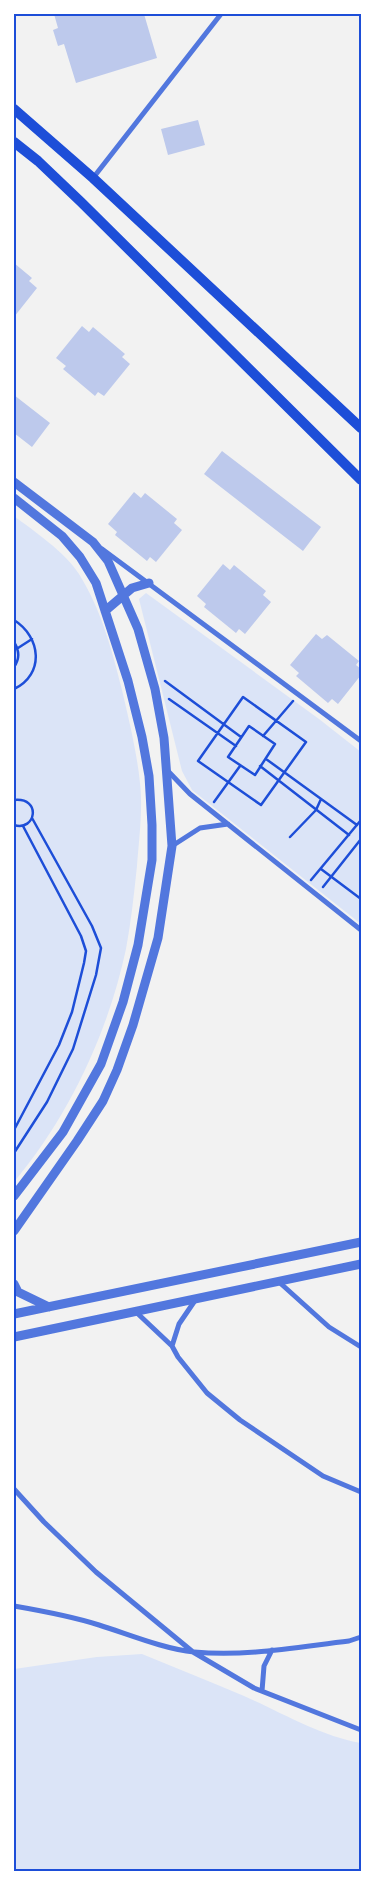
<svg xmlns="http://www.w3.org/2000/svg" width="375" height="1885" font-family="Overpass,sans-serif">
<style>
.green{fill:#dbe4f7}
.building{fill:#bdc9ec}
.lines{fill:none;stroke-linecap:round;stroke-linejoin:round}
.path{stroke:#1d4ed8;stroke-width:2.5}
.minor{stroke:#5277de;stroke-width:5}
.tertiary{stroke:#5277de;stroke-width:9}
.secondary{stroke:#1d4ed8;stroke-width:10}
.neatline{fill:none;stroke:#1d4ed8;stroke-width:2}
</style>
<rect width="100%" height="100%" fill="#f2f2f2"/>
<!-- green -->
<path class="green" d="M14,516C34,531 65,552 79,574C101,609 112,650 122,690C129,720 137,753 140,783C143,809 139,840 137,866C134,894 131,922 126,949C108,1033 69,1116 14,1182Z
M146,593L319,719L361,752V924L192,790L182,771L139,599Z
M142,1654C176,1668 211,1682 244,1696C283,1713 320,1736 361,1743V1871H14V1669L97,1657Z"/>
<!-- building -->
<path class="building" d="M54,14H144L157,58L76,83L64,44L58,46L53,30L58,28Z
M198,120L205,145L168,155L161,129Z
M14,263L32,278L29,281L37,288L14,317Z
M82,326L89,332L93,327L125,354L122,357L130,364L104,396L98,392L95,396L63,369L66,366L56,358Z
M14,395L50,423L32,447L14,433Z
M222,451L321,527L303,551L204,474Z
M134,492L141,498L145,493L177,519L174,523L182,530L156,562L150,557L147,561L115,535L117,532L108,524Z
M223,564L230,570L234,565L266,591L263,595L271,602L245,634L239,629L236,633L204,607L206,604L197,596Z
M316,634L322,639L327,635L359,661L356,665L361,669V675L338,704L332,699L328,703L296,676L299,673L290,665Z"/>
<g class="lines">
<!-- path -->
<path class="path" d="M14,620C41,637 45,674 14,689
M14,642C19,650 20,659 14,667
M18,648L32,639
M165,681L241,737
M243,697L306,742L261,805L198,761Z
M169,699L236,746
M249,726L275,744L255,775L228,757Z
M263,736L293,701
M266,759L357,825
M260,766L349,835
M14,800C42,797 36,832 14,825
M214,802L240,766
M290,837L316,810L321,799
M321,869L361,899
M311,880L361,820
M323,887L361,839
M14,1130L59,1045L72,1012L84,963L86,951L81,936L23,826
M14,1153L47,1102L73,1049L96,975L101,948L92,926L32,818"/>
<!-- minor -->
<path class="minor" d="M93,178L221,14
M102,549L361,741
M167,770L190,794L361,930
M172,846L200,828L228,824
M279,1282L329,1327L361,1347
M136,1312L172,1346L179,1324L196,1299
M172,1346L178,1357L207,1393L240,1420L323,1476L361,1492
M14,1489L44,1522L96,1572L193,1652L254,1688L361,1730
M14,1606C43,1611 71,1616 99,1625C128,1634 164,1649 194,1652C246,1657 298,1647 349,1641L361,1637
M262,1691L264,1666L272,1650"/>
<!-- tertiary -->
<path class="tertiary" d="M14,482L93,542L108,561L138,629L155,689L164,738L172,846L158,938L133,1025L117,1070L103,1101L77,1141L14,1231
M14,498L62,536L80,557L96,583L128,681L142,737L149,776L152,825V860L138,945L123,1002L101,1064L63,1132L14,1196
M105,611L132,588L149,583
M14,1284L18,1292L49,1307
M14,1314L361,1242
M14,1337L361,1264"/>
<!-- secondary -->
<path class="secondary" d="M14,109L93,178L361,428
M14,142L38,161L81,202L361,480"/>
</g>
<!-- border -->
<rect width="375" height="1885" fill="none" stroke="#ffffff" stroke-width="30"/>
<rect x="15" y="15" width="345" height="1855" class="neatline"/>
</svg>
